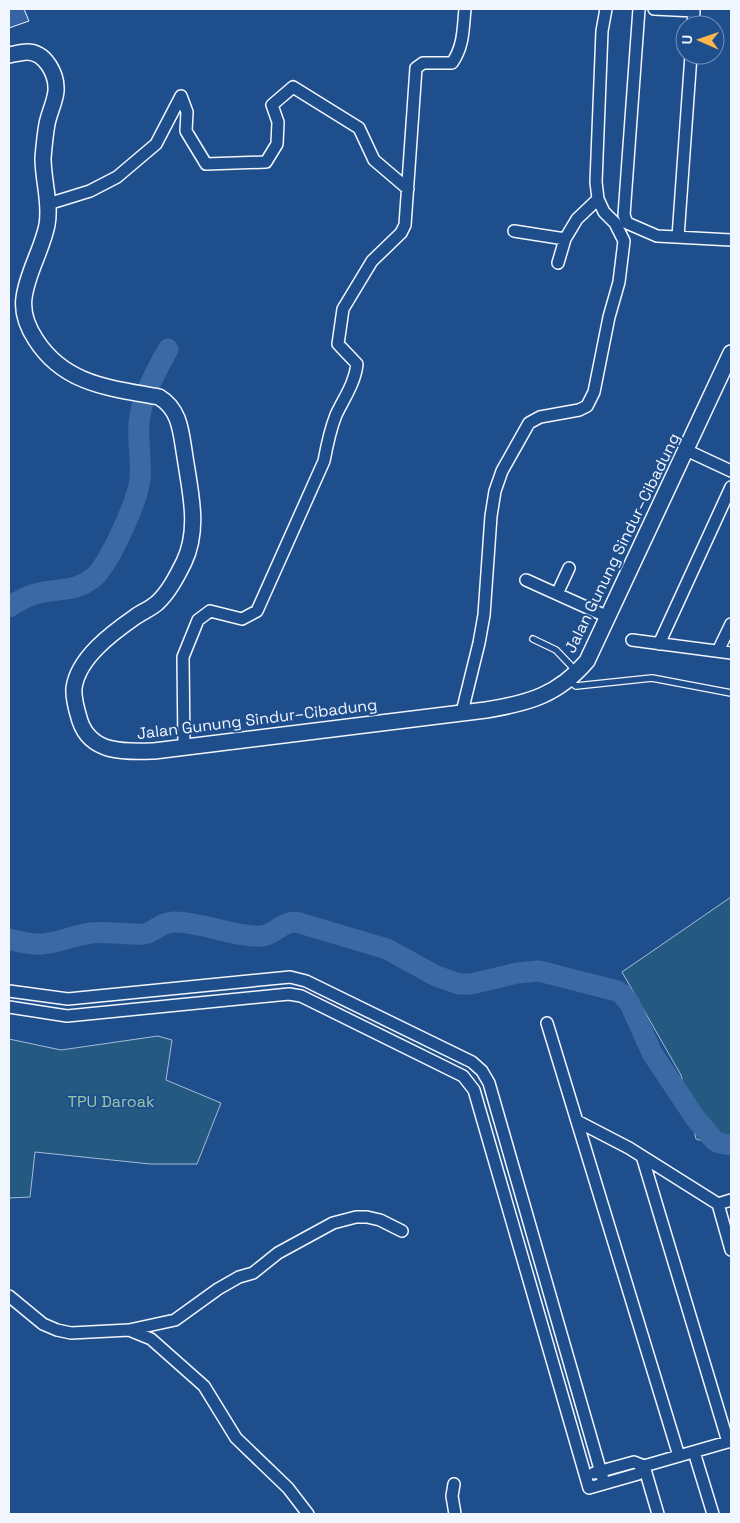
<svg xmlns="http://www.w3.org/2000/svg" width="740" height="1523" font-family="'Space Grotesk',sans-serif">
<style>
.green{fill:#245a82;stroke:#a8bbd7}
.lines{fill:none;stroke-linecap:round;stroke-linejoin:round}
.river{stroke:#3b69a3;stroke-width:21}
.building{fill:#3563a3;stroke:#f2f6ff}
.lane-casing{stroke:#f2f6ff;stroke-width:8}
.street-casing{stroke:#f2f6ff;stroke-width:14}
.secondary-casing{stroke:#f2f6ff;stroke-width:18}
.lane{stroke:#1f4e8c;stroke-width:5.5}
.street{stroke:#1f4e8c;stroke-width:11}
.secondary{stroke:#1f4e8c;stroke-width:15}
.labels{text-anchor:middle;dominant-baseline:central;stroke-width:4;stroke-linejoin:round;paint-order:stroke}
.street-label{font-size:16px;fill:#f2f6ff;stroke:#1f4e8c}
.park-label{font-size:16px;fill:#97c8a6;stroke:#1f4e8c}
</style>
<rect width="100%" height="100%" fill="#1f4e8c"/>
<!-- green -->
<path class="green" d="M731,897V1148L696,1139L681,1075L622,972Z
M158,1036L172,1040L166,1080L221,1103L197,1164H150L35,1152L30,1197L9,1198V1039L61,1050Z"/>
<g class="lines">
<!-- river -->
<path class="river" d="M9,607C18,601 29,595 39,593C60,588 75,592 93,578C109,565 138,500 140,479C142,458 136,436 140,415C144,392 157,370 168,349
M9,939C20,942 31,945 42,944C58,943 74,935 91,933C108,931 126,935 144,934C155,932 160,922 175,922C203,922 236,938 262,936C275,935 280,922 296,922L387,949L436,976L459,984H471L517,973L539,971L617,991L622,994L630,1004L652,1053L696,1119L714,1140L719,1143L731,1145"/>
</g>
<!-- building -->
<path class="building" d="M11,9H24L29,21L9,28V10Z"/>
<g class="lines">
<!-- lane casing -->
<g class="lane-casing">
<path id="lane" d="M533,639L556,650L576,671
M568,680L576,686L652,678L731,693"/>
</g>
<!-- street casing -->
<g class="street-casing">
<path id="street" d="M639,9L624,215L627,223L657,236L731,240
M654,9L694,11L693,25
M48,204L90,191L117,177L156,144L181,96L187,112L186,131L206,164L266,162L277,144L278,122L272,105L293,87L359,128L374,160L408,189
M514,231L565,239
M678,237L691,55
M558,263L565,239L577,219L598,199
M686,450L731,471
M526,580L608,617
M557,594L569,568
M632,640L731,653
M659,644L731,487
M718,651L731,624
M462,712L479,643L484,615L491,516L495,491L502,471L529,423L540,417L579,410L587,406L594,392L609,317L619,282L624,241L615,223L604,212L598,199L596,182L602,31L606,9
M184,747L183,657L198,620L210,611L242,619L257,611L324,461C327,445 330,430 336,415C344,398 355,383 357,364L338,344L343,309L372,261L401,233L405,225L416,68L423,63H452C464,46 463,28 465,9
M9,991L68,999L290,977L306,981L472,1062L482,1071L489,1083L604,1483
M9,1007L67,1016L289,994L301,996L463,1076L474,1090L589,1488L638,1474L644,1466L731,1441
M547,1023L679,1456
M577,1121L629,1148L718,1204L731,1200
M642,1156L728,1442
M718,1204L731,1250
M9,1296L43,1324L57,1330L71,1333L129,1330L151,1339L204,1386L236,1438L288,1488L308,1514
M129,1330L175,1320L218,1289L239,1277L253,1273L278,1253L333,1223L356,1217H367L380,1220L402,1231
M694,1452L713,1514
M594,1473L634,1462L644,1466L658,1514
M454,1484L452,1496L455,1514"/>
</g>
<!-- secondary casing -->
<g class="secondary-casing">
<path id="secondary" d="M9,55C15,54 22,52 27,52C46,52 57,75 56,91C55,102 49,113 47,124C45,135 44,146 43,158C43,181 51,203 47,225C42,250 27,273 24,298C22,313 28,328 36,340C65,385 111,388 159,397C181,410 181,434 185,457C190,491 200,529 184,562C177,576 169,592 157,603C150,609 142,612 135,617C112,633 78,658 74,688C73,699 77,711 80,721C91,754 126,752 154,751L486,710C529,703 558,695 587,661L731,353"/>
</g>
<!-- lane -->
<use href="#lane" class="lane"/>
<!-- street -->
<use href="#street" class="street"/>
<!-- secondary -->
<use href="#secondary" class="secondary"/>
</g>
<g class="labels">
<!-- street labels -->
<g class="street-label">
<text transform="translate(622 543) rotate(-64)">Jalan Gunung Sindur–Cibadung</text>
<text transform="translate(257 719) rotate(-7)">Jalan Gunung Sindur–Cibadung</text>
</g>
<!-- park labels -->
<g class="park-label">
<text x="111" y="1101">TPU Daroak</text>
</g>
</g>
<!-- border -->
<rect width="740" height="1523" fill="none" stroke="#f2f6ff" stroke-width="20"/>
<!-- north arrow -->
<g transform="translate(700 40) rotate(272)"><circle r="24" fill="#1f4e8c" stroke="#7391ba"/>
<path d="M0-4L9 19L0 12L-9 19Z" fill="#ffb74d"/>
<text y="-8" font-size="14" font-weight="bold" text-anchor="middle" fill="#f2f6ff">U</text>
</g>
</svg>
